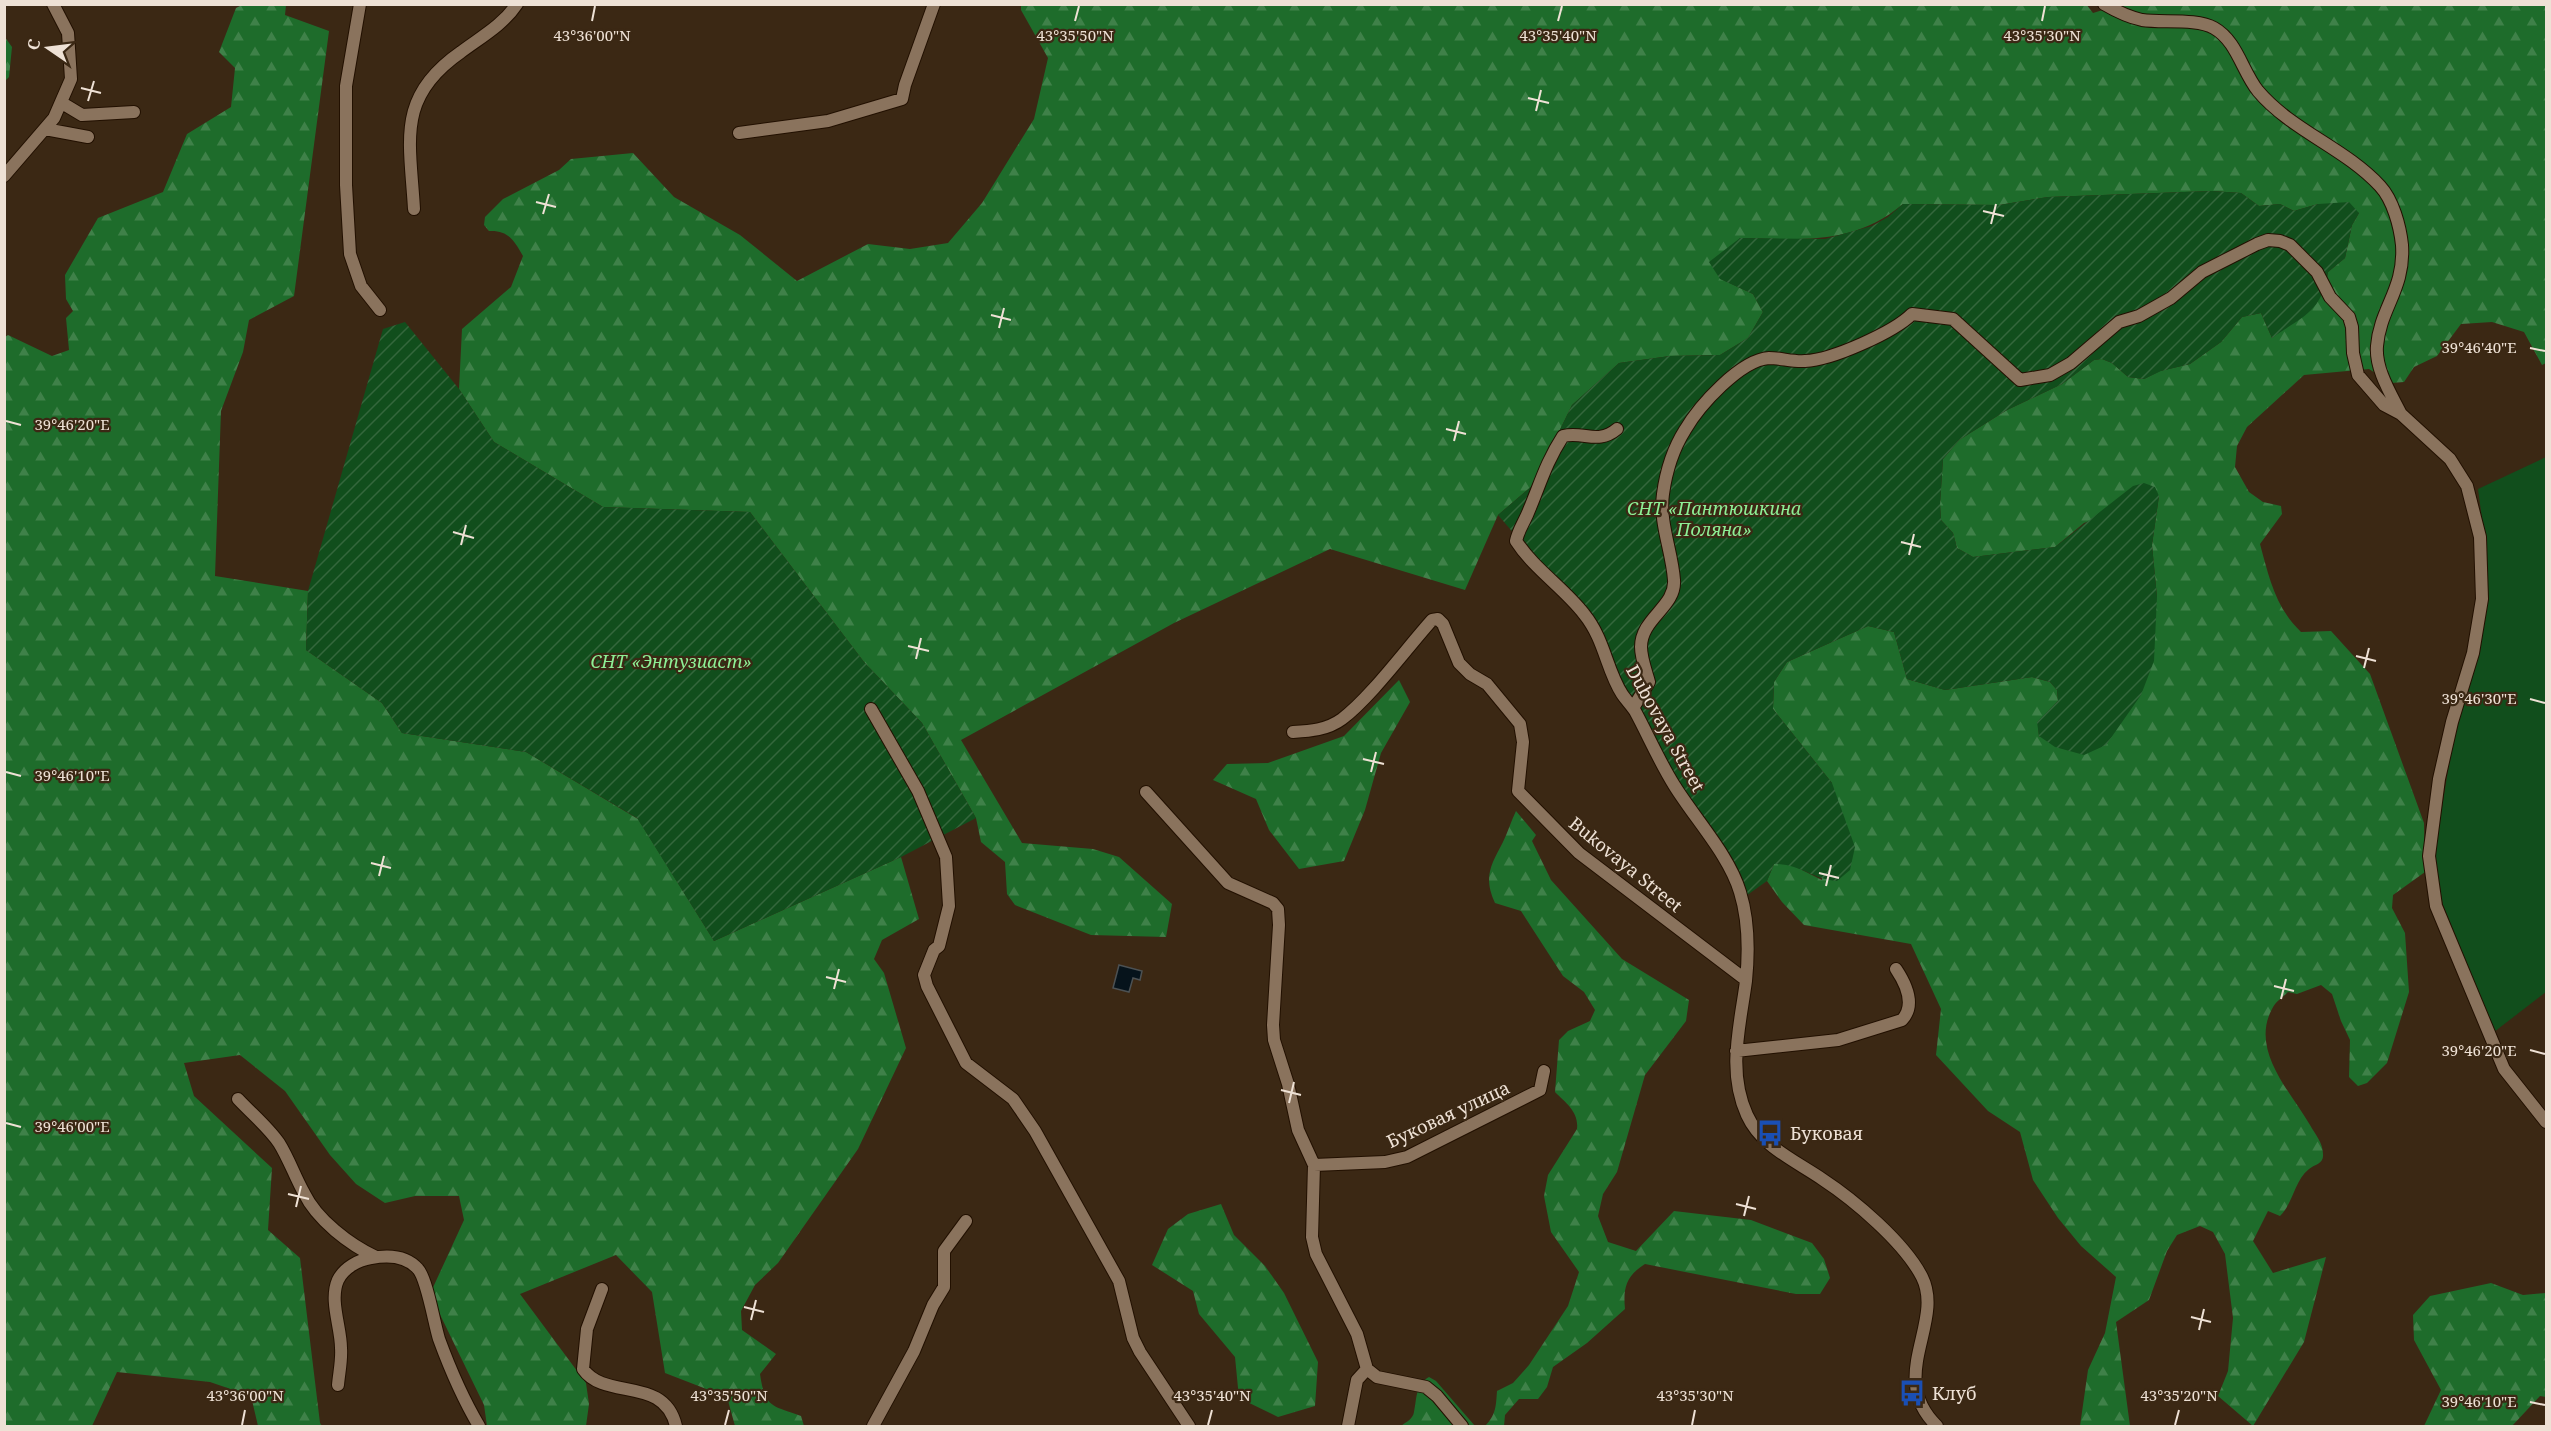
<svg xmlns="http://www.w3.org/2000/svg" width="2551" height="1431" font-family="'Noto Serif',serif">
<style>
.grass{fill:#114e1c}
.forest{fill:url(#forest-firs)}
.garden{fill:url(#garden-furrows)}
.water{fill:#06131b;stroke:#4c5153;stroke-width:1.5}
.lines{fill:none;stroke-linecap:round;stroke-linejoin:round}
.minor-casing{stroke:#221000;stroke-width:14}
.minor{stroke:#8a735d;stroke-width:12}
.ticks{fill:none;stroke:#eee1d5;stroke-width:2}
.labels{text-anchor:middle;dominant-baseline:central;stroke-width:4.5;stroke-linejoin:round;paint-order:stroke}
.park-label{font-size:18px;font-style:italic;fill:#8def95;stroke:#3b2814}
.street-label{font-size:18px;fill:#eee1d5;stroke:#3b2814}
.poi-label{font-size:18px;fill:#eee1d5;stroke:#3b2814;text-anchor:start}
.ticks-label{font-size:15px;text-anchor:middle;fill:#eee1d5;stroke:#3b2814;stroke-width:4.5;stroke-linejoin:round;paint-order:stroke}
</style>
<defs>
<pattern id="forest-firs" width="22" height="20" patternUnits="userSpaceOnUse" patternTransform="scale(1.5)"><rect width="22" height="20" fill="#1e6c2b"/><path d="M5 1l3.5 6h-7zM16 11l3.5 6h-7z" fill="#3f8149"/></pattern>
<pattern id="garden-furrows" width="10" height="10" patternUnits="userSpaceOnUse" patternTransform="scale(1.5)"><rect width="10" height="10" fill="#114e1c"/><path d="M-1 1l2-2M0 10L10 0M9 11l2-2" fill="none" stroke="#34673c"/></pattern>
</defs>
<rect width="100%" height="100%" fill="#3b2814"/>
<!-- grass -->
<path class="grass" d="M2546,457V992L2494,1032L2443,905L2434,856L2456,722L2479,653L2485,598L2486,548L2478,489Z"/>
<!-- forest -->
<path class="forest" d="M2086,4L2093,13L2122,4L2546,5V363L2542,365L2524,332L2492,322L2461,324L2437,356L2414,367L2404,382L2391,383L2369,369L2304,375L2247,427L2237,446L2235,467L2249,492L2263,502L2281,506L2282,514L2260,544C2269,577 2275,607 2301,632L2331,631L2370,674L2424,823L2425,872L2393,895L2392,908L2405,933L2409,992L2387,1063L2367,1083L2358,1086L2349,1077L2350,1040L2341,1021L2332,994L2321,985L2297,994L2288,992C2283,997 2275,1002 2272,1009C2250,1050 2290,1091 2310,1125C2315,1134 2323,1143 2323,1154C2324,1164 2315,1164 2309,1169C2294,1181 2294,1202 2280,1216L2268,1211L2253,1241L2273,1273L2326,1257L2304,1342L2253,1426L2218,1396L2228,1371L2233,1318L2225,1254L2213,1232L2200,1226L2177,1235L2167,1251L2149,1300L2116,1322L2130,1426H2080L2088,1370L2105,1333L2116,1277L2081,1246L2058,1218L2033,1180L2020,1132L1988,1111L1936,1055L1941,1009L1911,944L1804,925L1782,902L1767,881L1774,864H1790L1822,880L1832,783L1773,709L1774,682L1787,662L1868,626L1894,632L1907,679L1945,690L2032,677L2050,682L2057,690L2058,701L2038,722L2039,737L2157,597L2152,545L2159,496L2084,523L2055,547L1973,557L1957,548L1953,533L1941,520L1940,504L1943,459L1959,440L2007,410L2062,384L2094,360L2102,359L2112,363L2128,377L2144,379L2160,371L2190,364L2221,342L2242,317L2261,313L2272,338L2325,291L2328,272L2345,258L2352,225L2359,213L2318,204L2294,211L2280,204L2259,206L2241,193L2212,191L2048,197L1999,205L1903,204C1853,246 1801,239 1740,238L1721,279L1753,294L1763,312L1748,338L1720,355L1670,356L1619,363L1572,405L1533,485L1498,515L1465,590L1330,549L1174,623L961,740L1022,843L1093,849L1119,857L1172,904L1166,937L1091,935L1015,905L1007,894L1005,862L981,842L976,818L922,723L864,662L750,512L603,507L494,442L459,389L462,329L511,287L523,256C514,240 508,230 489,231L484,225L485,217L503,199L559,170L571,159L633,153L674,197L740,235L797,281L868,244L910,249L948,243L982,203L1034,119L1048,58L1021,10V5Z
M242,5H286L285,15L329,31L294,296L249,320L243,352L221,411L215,576L308,591L306,650L382,703L402,733L526,752L638,819L714,941L901,857L919,919L882,940L874,959L884,973L906,1048L858,1149L778,1263L755,1285L741,1311L742,1330L776,1354L760,1374C765,1408 771,1405 801,1416L804,1426H735L727,1397L665,1373L652,1292L616,1255L520,1294L586,1383L589,1404L586,1426H487L484,1405L430,1294L464,1220L459,1196H415L385,1203L356,1184L330,1155L285,1091L240,1055L184,1063L194,1096L272,1168L268,1230L300,1258L320,1423L322,1426H258L251,1396L210,1382L117,1372L92,1426H5V337L8,335L52,356L69,350L66,318L73,311L66,299L65,275L98,218L163,192L187,134L231,107L235,68L219,52L236,8Z
M4,36L12,47L9,77L5,81Z
M1399,680L1410,702L1381,753L1365,810L1344,861L1299,869L1269,830L1256,799L1213,780L1227,764L1268,763L1344,736Z
M1516,811L1536,835L1532,841L1551,880L1622,959L1689,1000L1686,1021L1645,1075L1617,1172L1603,1194L1598,1216L1608,1242L1636,1251L1674,1211L1751,1220L1812,1243L1824,1259L1830,1278L1820,1294H1796L1645,1264C1626,1276 1623,1288 1625,1309L1587,1343L1553,1367L1547,1387L1538,1399H1519L1505,1415L1504,1426H1485C1496,1415 1496,1406 1497,1391L1513,1383L1529,1365L1568,1306L1579,1272L1551,1232L1544,1196L1548,1175L1577,1129C1579,1112 1566,1103 1555,1092L1559,1040L1568,1031L1590,1021L1595,1010L1584,992L1563,976L1521,911L1495,903C1483,877 1491,865 1503,842C1508,832 1511,821 1516,811Z
M1221,1204L1234,1235L1265,1266L1284,1293L1318,1362L1315,1406L1278,1417L1239,1398L1235,1357L1199,1314L1193,1291L1152,1265L1168,1229L1188,1214Z
M2491,1283L2523,1295L2546,1293V1397L2540,1396L2512,1426H2424L2441,1390L2414,1340L2413,1315L2430,1296Z
M1429,1377L1436,1381L1475,1426H1401C1406,1422 1413,1419 1414,1412C1417,1399 1415,1385 1429,1377Z"/>
<!-- garden -->
<path class="garden" d="M2212,191L2241,193L2259,206L2280,204L2294,211L2318,204L2349,202L2359,213L2352,225L2345,258L2328,272C2322,312 2303,316 2272,338L2261,313L2242,317L2221,342L2190,364L2161,371L2144,379L2128,377L2112,363L2102,359L2094,360L2062,384L2007,410L1959,440L1943,459L1940,504L1941,520L1953,533L1957,548L1973,557L2055,547L2133,486L2144,483L2155,487L2159,496L2152,545L2157,597L2154,661L2141,695L2106,745L2084,755L2055,747L2039,736L2037,722L2058,701L2057,690L2050,682L2032,677L1945,690L1907,679L1894,632L1868,626L1787,662L1774,682L1773,709L1832,783L1855,847L1850,870L1837,881C1811,879 1801,864 1774,864L1767,881L1743,898L1617,689L1603,637L1498,515L1533,485L1572,405L1619,363L1670,356L1720,355L1748,338L1763,312L1753,294L1720,279L1709,262L1740,238L1825,239L1872,226L1888,217L1903,204L1999,205L2048,197Z
M405,322L459,389L494,442L603,507L750,512L864,662L922,723L976,818L901,857L714,941L637,818L526,752L402,733L382,703L306,650L308,591L383,329Z"/>
<!-- water -->
<path class="water" d="M1119,965L1142,971L1140,980L1133,978L1129,992L1113,988Z"/>
<g class="lines">
<!-- minor casing -->
<g class="minor-casing">
<path id="minor" d="M360,4L346,86V185L350,254L361,286L380,310
M2104,4C2116,11 2128,17 2142,20C2162,23 2197,18 2214,28C2237,41 2242,71 2258,91C2292,131 2345,148 2380,186C2393,200 2400,226 2402,245C2405,289 2380,308 2377,346C2375,369 2391,394 2401,414
M62,103L82,115L134,112
M45,129L88,137
M739,133L828,121L902,99L905,85L934,4
M4,176L54,118L71,79L68,33L53,4
M414,209C410,140 396,97 461,52C481,37 503,25 517,4
M1617,429C1598,445 1584,431 1563,436C1545,464 1540,485 1527,515C1523,524 1518,531 1516,541C1534,569 1564,588 1584,614C1605,640 1606,669 1622,694C1626,700 1631,705 1635,711C1648,735 1659,761 1674,785C1695,819 1729,855 1740,892C1749,921 1749,951 1746,981C1740,1026 1727,1071 1747,1115C1761,1146 1794,1160 1822,1179C1854,1200 1904,1242 1922,1277C1945,1323 1886,1377 1937,1426
M1633,708L1649,682C1646,671 1641,658 1641,647C1641,618 1676,607 1674,580C1672,551 1659,523 1663,494C1666,472 1673,449 1685,430C1699,406 1740,360 1769,358C1781,358 1793,362 1805,361C1832,360 1894,332 1912,314L1953,319L2020,380L2050,375L2071,363L2119,322L2139,316L2171,298L2202,272L2257,244L2268,240L2280,241L2290,245L2317,272L2330,297L2349,317L2352,327L2353,353L2358,375L2384,405L2401,414L2450,459L2467,486L2480,537L2482,599L2473,653L2452,722L2439,779L2429,856L2436,906L2504,1069L2546,1122
M871,709L918,791L946,857L949,906L939,946L934,950L924,975L927,986L966,1063L1013,1099L1035,1131L1119,1281L1133,1338L1140,1352L1189,1426
M1293,732C1310,731 1327,730 1342,719C1371,697 1406,649 1432,620L1438,619L1443,624L1459,663L1470,674L1487,684L1520,724L1523,742L1518,791L1579,853L1746,980
M1146,792L1228,883L1273,903L1278,909L1279,925L1273,1025L1274,1040L1288,1084L1298,1130L1314,1165L1312,1237L1316,1254L1357,1334L1367,1369L1377,1377L1426,1387L1437,1396L1462,1426
M1736,1051L1838,1040L1902,1020C1916,1005 1906,984 1896,969
M238,1099C251,1113 268,1127 279,1143C289,1159 295,1177 304,1193C317,1220 350,1245 376,1257
M1314,1165L1385,1162L1407,1157L1540,1090L1544,1071
M602,1289L587,1329L583,1369C605,1401 664,1375 676,1426
M338,1385C339,1373 342,1360 341,1348C341,1327 329,1300 338,1280C344,1268 358,1260 371,1258C387,1255 406,1255 418,1269C427,1279 434,1323 439,1339C450,1369 463,1399 479,1426
M873,1426L914,1351L933,1305L944,1287V1251L966,1221
M1348,1426L1357,1380L1367,1369"/>
</g>
<!-- minor -->
<use href="#minor" class="minor"/>
</g>
<!-- ticks -->
<path class="ticks" d="M592,21L595,6M1075,21L1079,6M1558,21L1562,6M2042,21L2045,6M81,88L101,93M1528,98L1549,103M88,101L94,81M1536,111L1541,90M536,202L556,207M1983,211L2004,216M543,214L549,194M1991,224L1996,204M991,315L1011,320M999,328L1004,308M2530,348L2545,351M6,421L21,425M1446,429L1466,434M1454,441L1459,421M453,532L474,538M1901,542L1921,547M461,545L466,525M1909,555L1914,534M908,646L929,651M2356,656L2376,661M916,659L921,638M2364,668L2369,648M2530,699L2545,703M1363,759L1384,764M6,772L21,776M1371,772L1376,752M371,863L391,868M1819,873L1839,878M379,876L384,856M1826,886L1831,865M826,977L846,982M2274,986L2294,991M834,989L839,969M2281,999L2286,979M2530,1050L2545,1054M1281,1090L1301,1095M1289,1103L1294,1082M6,1123L21,1127M288,1194L309,1199M1736,1204L1756,1209M296,1207L301,1186M1744,1216L1749,1196M744,1307L764,1312M2191,1317L2211,1322M751,1320L756,1300M2199,1330L2204,1309M2530,1402L2545,1405M242,1425L245,1410M725,1425L729,1410M1208,1425L1212,1410M1692,1425L1695,1410M2175,1425L2179,1410"/>
<!-- icons -->
<defs>
<g id="bus-bare" transform="scale(2.07)"><path d="M-5-6H5V4H4V6H2V4H-2V6H-4V4H-5ZM-3.5-4V0h7V-4ZM-3.5 1.2v1.5H-2V1.2ZM2 1.2v1.5H3.5V1.2Z" fill="#1a4fb4" stroke="#3b2814" stroke-width="2.5" paint-order="stroke"/></g>
</defs>
<g fill-rule="evenodd">
<use href="#bus-bare" x="1770" y="1133"/>
<use href="#bus-bare" x="1912" y="1393"/>
</g>
<g class="labels">
<!-- park labels -->
<g class="park-label">
<text x="1714" y="508">СНТ «Пантюшкина<tspan x="1714" dy="21">Поляна»</tspan></text>
<text x="671" y="661">СНТ «Энтузиаст»</text>
</g>
<!-- street labels -->
<g class="street-label">
<text transform="translate(1666 728) rotate(61)">Dubovaya Street</text>
<text transform="translate(1626 864) rotate(39)">Bukovaya Street</text>
<text transform="translate(1448 1114) rotate(-25)">Буковая улица</text>
</g>
<!-- poi labels -->
<g class="poi-label">
<text x="1790" y="1133">Буковая</text>
<text x="1932" y="1393">Клуб</text>
</g>
</g>
<g class="ticks-label">
<text x="592" y="41">43°36'00"N</text>
<text x="1075" y="41">43°35'50"N</text>
<text x="1558" y="41">43°35'40"N</text>
<text x="2042" y="41">43°35'30"N</text>
<text x="2479" y="353">39°46'40"E</text>
<text x="72" y="430">39°46'20"E</text>
<text x="2479" y="704">39°46'30"E</text>
<text x="72" y="781">39°46'10"E</text>
<text x="2479" y="1056">39°46'20"E</text>
<text x="72" y="1132">39°46'00"E</text>
<text x="245" y="1401">43°36'00"N</text>
<text x="729" y="1401">43°35'50"N</text>
<text x="1212" y="1401">43°35'40"N</text>
<text x="1695" y="1401">43°35'30"N</text>
<text x="2179" y="1401">43°35'20"N</text>
<text x="2479" y="1407">39°46'10"E</text>
</g>
<!-- border -->
<rect width="2551" height="1431" fill="none" stroke="#eee1d5" stroke-width="12"/>
<!-- north arrow -->
<g transform="translate(48 48) rotate(284)" stroke="#3b2814" stroke-width="4.5" paint-order="stroke">
<path d="M0-4.5L10 22L0 15L-10 22Z" fill="#eee1d5"/>
<text y="-9" font-size="16" font-weight="bold" text-anchor="middle" fill="#eee1d5">С</text>
</g>
</svg>
